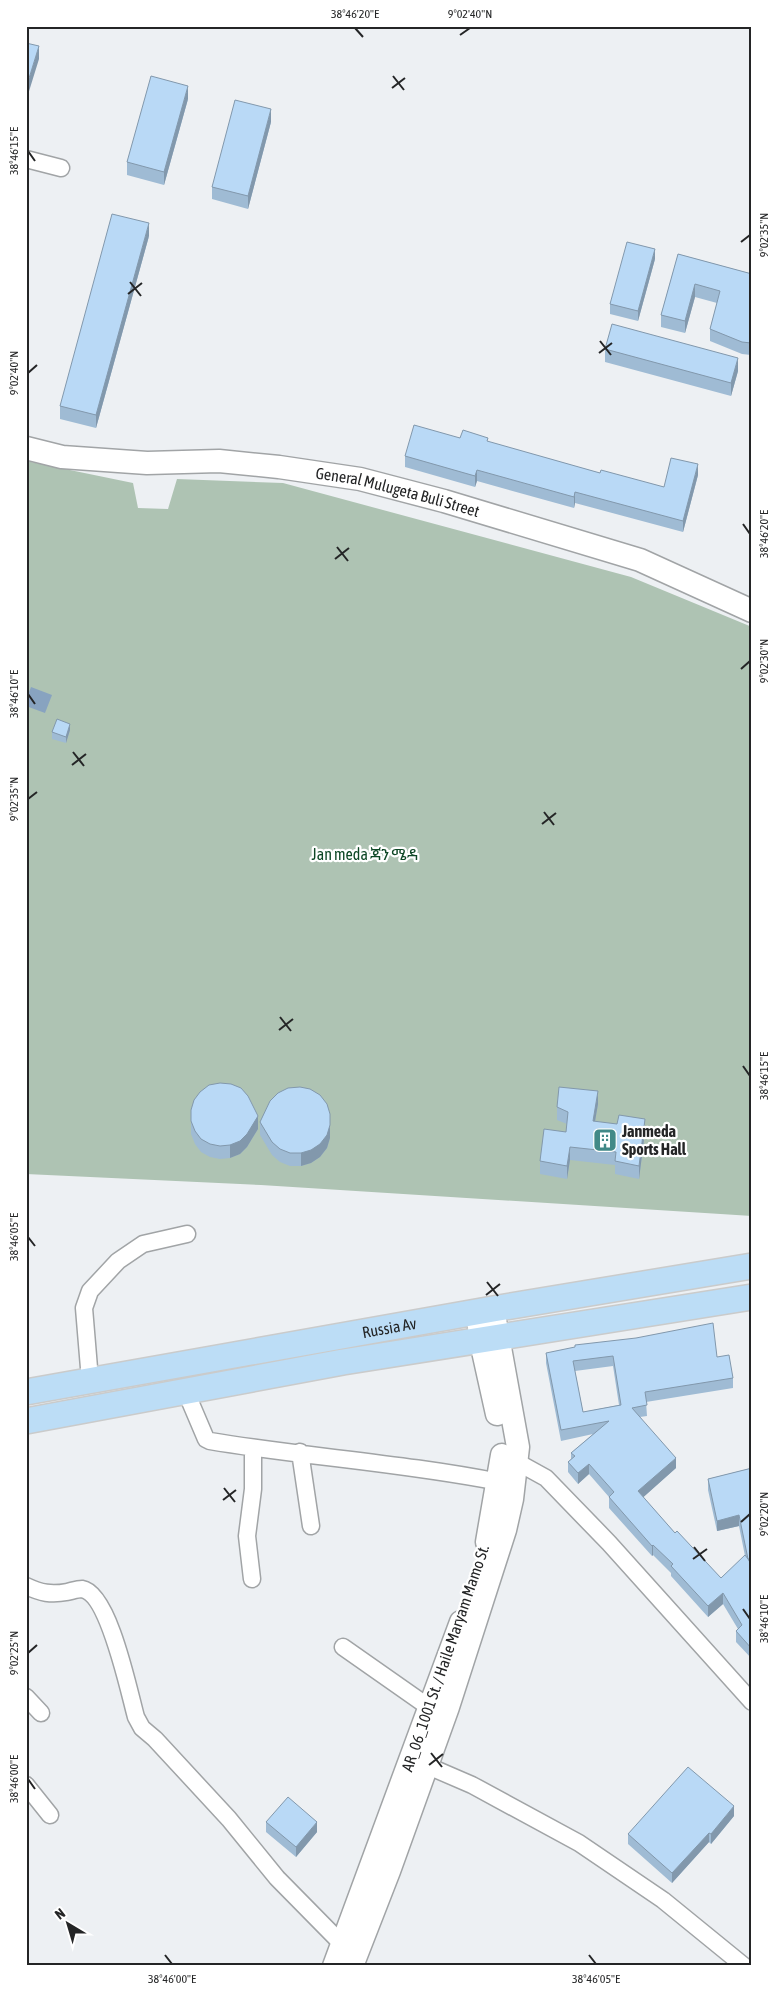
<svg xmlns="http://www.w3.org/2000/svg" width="778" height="1992" font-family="'Asap Condensed','Noto Sans Ethiopic',sans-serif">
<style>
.green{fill:#aec3b3}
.water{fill:#88a3c0}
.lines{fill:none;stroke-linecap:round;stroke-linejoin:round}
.minor-casing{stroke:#a1a4a6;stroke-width:19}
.secondary-casing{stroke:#a1a4a6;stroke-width:25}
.primary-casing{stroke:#cacbcb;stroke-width:28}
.minor{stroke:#fff;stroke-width:16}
.secondary{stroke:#fff;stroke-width:22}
.primary{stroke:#bcddf6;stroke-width:25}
.wall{fill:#9fbbd4;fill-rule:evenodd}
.shaded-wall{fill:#8298ac}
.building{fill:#b9d9f6;stroke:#8298ac;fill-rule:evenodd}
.ticks{fill:none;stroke:#242526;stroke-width:2}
.labels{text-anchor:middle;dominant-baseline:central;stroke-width:4.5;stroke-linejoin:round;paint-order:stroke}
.street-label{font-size:16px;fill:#242526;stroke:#fff}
.park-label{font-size:16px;fill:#0d4725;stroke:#fff}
.poi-label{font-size:16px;font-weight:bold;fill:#242526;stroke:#fff;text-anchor:start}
.neatline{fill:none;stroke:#242526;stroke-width:2}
.ticks-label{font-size:12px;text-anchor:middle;fill:#242526}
</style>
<rect width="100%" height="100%" fill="#edf0f3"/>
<!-- green -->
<path class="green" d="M26,461L133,483L138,508L168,509L177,479L283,483L631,577L752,627V1216L261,1185L26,1174Z"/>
<!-- water -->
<path class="water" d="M31,687L52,695L45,713L26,706V700Z"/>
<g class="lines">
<!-- minor casing -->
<g class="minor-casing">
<path id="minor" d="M26,159L61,168
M90,1380L84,1308L90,1291L118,1261L143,1244L187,1234
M186,1392L206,1439L210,1441C306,1457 403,1463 499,1482
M300,1452L311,1526
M508,1457L546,1478L609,1543L752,1702
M252,1579L247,1536L253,1489V1448
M26,1586C41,1593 51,1595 67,1592C72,1591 77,1589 82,1589C109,1593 129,1692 136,1717L142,1728L155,1739L229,1819L277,1878L342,1944
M343,1647L430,1708
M26,1697L41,1713
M417,1760L428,1766L472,1785L579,1843L663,1900L744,1966
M26,1785L50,1815"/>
</g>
<!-- secondary casing -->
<g class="secondary-casing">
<g id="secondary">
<path id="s1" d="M26,448L62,457L147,463L219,461L279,467L360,479L444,501L640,560L752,611"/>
<path d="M477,1312L481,1342L497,1414"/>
<path d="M487,1542L502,1455"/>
<path d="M334,1966L461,1622"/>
<path d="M352,1966L389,1871L448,1707L505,1530L512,1499L518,1447L493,1309"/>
</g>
</g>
<!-- primary casing -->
<g class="primary-casing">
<g id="primary">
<path id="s2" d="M26,1392L493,1309L752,1266"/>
<path d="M26,1421L343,1362L752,1297"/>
</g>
</g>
<!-- minor -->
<use href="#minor" class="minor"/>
<!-- secondary -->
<use href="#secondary" class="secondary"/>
<!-- primary -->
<use href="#primary" class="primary"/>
</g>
<!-- wall -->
<path class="wall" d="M188,99L164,185L127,175V162Z
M271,122L248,209L212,199V187Z
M149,236L96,428L60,419V406Z
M678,254L752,274V352L751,355L742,354L710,341V329L717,303L695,297L685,333L661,327V315Z
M655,259L638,321L610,314V304Z
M605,349L738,371L731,396L605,362Z
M460,438L488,442L600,473L664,487L698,475L683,532L575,503L574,508L477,481L475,487L405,467V456Z
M70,730L66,743L52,739V732Z
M598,1104L595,1121L645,1132L639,1179L615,1174V1165L570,1160L567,1179L540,1174V1161L566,1132L567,1124L557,1120V1107Z
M191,1110L258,1129L247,1147L240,1154L230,1158L220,1159L210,1157L201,1152L195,1144L191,1134Z
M330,1114V1138L327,1148L320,1157L311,1163L301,1166H290L280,1162L272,1155L260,1135V1122Z
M546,1353L717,1357L733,1378V1388L646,1402L647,1416L640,1417L676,1468L643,1497L675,1533L721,1578L745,1556L739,1526L717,1531L708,1490V1479L752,1468V1659L736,1642V1631L738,1629L723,1604L708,1617L671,1576V1573L653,1555L652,1556L609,1508V1497L589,1474L578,1484L568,1472V1462L571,1459V1453L593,1434L561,1441L546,1363ZM613,1366L619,1405L583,1412L575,1371Z
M734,1816L711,1844L709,1842L672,1883L628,1844V1834Z
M266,1822L317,1832L296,1857L266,1832Z"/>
<!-- shaded-wall -->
<path class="shaded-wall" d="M39,46V59L26,101V88Z
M188,86V99L164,185V172Z
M271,109V122L248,209V196Z
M149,223V236L96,428V415Z
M655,249V259L638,321V311Z
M695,284V297L685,333V321Z
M752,339V352L751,355V343Z
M738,358V371L731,396V383Z
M698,464V475L683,532V521Z
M477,470V481L475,487V476Z
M575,492V503L574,508V497Z
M70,724V730L66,743V737Z
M598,1091V1104L593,1133V1121Z
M258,1116V1129L247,1147L240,1154L230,1158V1145Z
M645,1119V1132L639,1179V1166Z
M330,1125V1138L327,1148L320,1157L311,1163L301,1166V1153Z
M570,1147V1160L567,1179V1166Z
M676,1458V1468L638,1502V1491Z
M589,1464V1474L578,1484V1473Z
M739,1515V1526L717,1531V1521Z
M653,1545V1555L652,1556V1546Z
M748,1559H752V1569Z
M723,1593V1604L708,1617V1606Z
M734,1806V1816L711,1844V1834Z
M317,1822V1832L296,1857V1847Z
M709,1833V1842L672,1883V1873Z"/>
<!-- building -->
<path class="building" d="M26,43L39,46L26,88Z
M151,76L188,86L164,172L127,162Z
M235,100L271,109L248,196L212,187Z
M112,214L149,223L96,415L60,406Z
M627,242L655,249L638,311L610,304Z
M678,254L752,274V339L751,343L742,342L710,329L720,291L695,284L685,321L661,315Z
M612,324L738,358L731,383L605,349Z
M414,425L460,438L463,430L488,438L487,441L600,473L601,470L664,487L671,458L698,464L683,521L575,492L574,497L477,470L475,476L405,456Z
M57,719L70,724L66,737L52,732Z
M220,1083L231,1084L241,1088L248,1096L258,1116L247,1134L240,1141L230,1145L220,1146L210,1144L201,1139L195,1131L191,1121V1110L194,1100L200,1092L209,1085Z
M300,1087L310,1089L320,1095L327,1104L330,1114V1125L327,1135L320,1144L311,1150L301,1153H290L280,1149L272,1142L260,1122L270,1101L278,1093L288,1088Z
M559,1087L598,1091L593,1121L617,1124L619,1115L645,1119L639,1166L615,1161L616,1152L570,1147L567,1166L540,1161L544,1129L566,1132L568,1112L557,1107Z
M713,1323L717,1357L729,1355L733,1378L645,1392L647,1405L632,1408L676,1458L638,1491L675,1533L677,1531L721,1578L745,1555L748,1559L739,1515L717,1521L708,1479L752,1468V1559H748L752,1566V1649L736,1631L742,1625L723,1593L708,1606L671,1566L673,1564L653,1545L652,1546L609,1497L614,1492L589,1464L578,1473L568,1462L575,1456L571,1453L609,1421L561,1430L546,1353L575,1347V1345L636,1338ZM613,1356L621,1405L583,1412L573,1361Z
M688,1767L734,1806L711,1834L709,1833L672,1873L628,1834Z
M288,1797L317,1822L296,1847L266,1822Z"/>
<!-- ticks -->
<path class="ticks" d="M355,28L363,37M460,35L470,28M393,76L404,90M392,88L405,78M28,151L35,161M741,242L750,235M130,282L141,296M128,294L142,283M600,341L611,355M599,353L612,343M28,373L37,365M743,524L750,534M337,547L348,561M335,559L349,548M741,669L750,661M28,694L35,704M73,752L84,766M72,765L86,754M28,799L37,792M544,812L554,825M542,824L556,813M280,1017L291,1031M279,1030L293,1019M743,1066L750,1076M28,1237L35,1246M487,1282L498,1296M486,1295L500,1284M224,1488L235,1502M223,1500L236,1490M741,1522L750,1514M694,1547L705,1561M693,1559L707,1549M743,1609L750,1619M28,1653L37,1645M431,1753L442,1767M429,1765L443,1754M28,1779L35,1789M165,1955L172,1964M589,1955L596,1964"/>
<!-- icons -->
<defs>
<g id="building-square" transform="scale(1.25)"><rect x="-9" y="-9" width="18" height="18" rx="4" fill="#418987" stroke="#fff"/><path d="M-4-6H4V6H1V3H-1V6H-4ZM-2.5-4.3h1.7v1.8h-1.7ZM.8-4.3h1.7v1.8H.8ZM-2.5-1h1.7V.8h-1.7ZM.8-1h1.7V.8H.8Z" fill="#fff"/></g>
</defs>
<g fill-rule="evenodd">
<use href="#building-square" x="605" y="1140"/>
</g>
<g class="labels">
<!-- street labels -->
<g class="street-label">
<text stroke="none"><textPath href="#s1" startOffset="376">General Mulugeta Buli Street</textPath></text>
<text stroke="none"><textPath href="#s2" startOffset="369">Russia Av</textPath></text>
<text transform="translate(445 1658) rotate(-71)">AR_06_1001 St. / Haile Maryam Mamo St.</text>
</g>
<!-- park labels -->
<g class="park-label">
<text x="365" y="854">Jan meda ጃን ሜዳ</text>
</g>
<!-- poi labels -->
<g class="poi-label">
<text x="622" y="1131">Janmeda<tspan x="622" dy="18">Sports Hall</tspan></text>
</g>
</g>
<!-- border -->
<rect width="778" height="1992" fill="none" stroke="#ffffff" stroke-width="55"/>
<!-- north arrow -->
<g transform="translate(68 1924) rotate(322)" stroke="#ffffff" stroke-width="4" paint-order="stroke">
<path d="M0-4L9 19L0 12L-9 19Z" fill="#242526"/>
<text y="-8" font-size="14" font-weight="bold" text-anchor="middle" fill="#242526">N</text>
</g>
<rect x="28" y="28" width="722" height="1936" class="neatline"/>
<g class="ticks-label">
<text x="355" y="18">38°46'20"E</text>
<text x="470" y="18">9°02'40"N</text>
<text transform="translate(14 151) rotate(-90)" y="4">38°46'15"E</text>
<text transform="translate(764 235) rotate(-90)" y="4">9°02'35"N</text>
<text transform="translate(14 373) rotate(-90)" y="4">9°02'40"N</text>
<text transform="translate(764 534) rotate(-90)" y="4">38°46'20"E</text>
<text transform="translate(764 661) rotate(-90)" y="4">9°02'30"N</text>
<text transform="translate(14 694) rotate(-90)" y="4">38°46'10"E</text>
<text transform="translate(14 799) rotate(-90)" y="4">9°02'35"N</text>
<text transform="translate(764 1076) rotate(-90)" y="4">38°46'15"E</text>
<text transform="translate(14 1237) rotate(-90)" y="4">38°46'05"E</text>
<text transform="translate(764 1514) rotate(-90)" y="4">9°02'20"N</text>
<text transform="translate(764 1619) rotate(-90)" y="4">38°46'10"E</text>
<text transform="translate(14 1653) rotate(-90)" y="4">9°02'25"N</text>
<text transform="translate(14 1779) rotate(-90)" y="4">38°46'00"E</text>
<text x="172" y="1983">38°46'00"E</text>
<text x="596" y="1983">38°46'05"E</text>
</g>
</svg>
